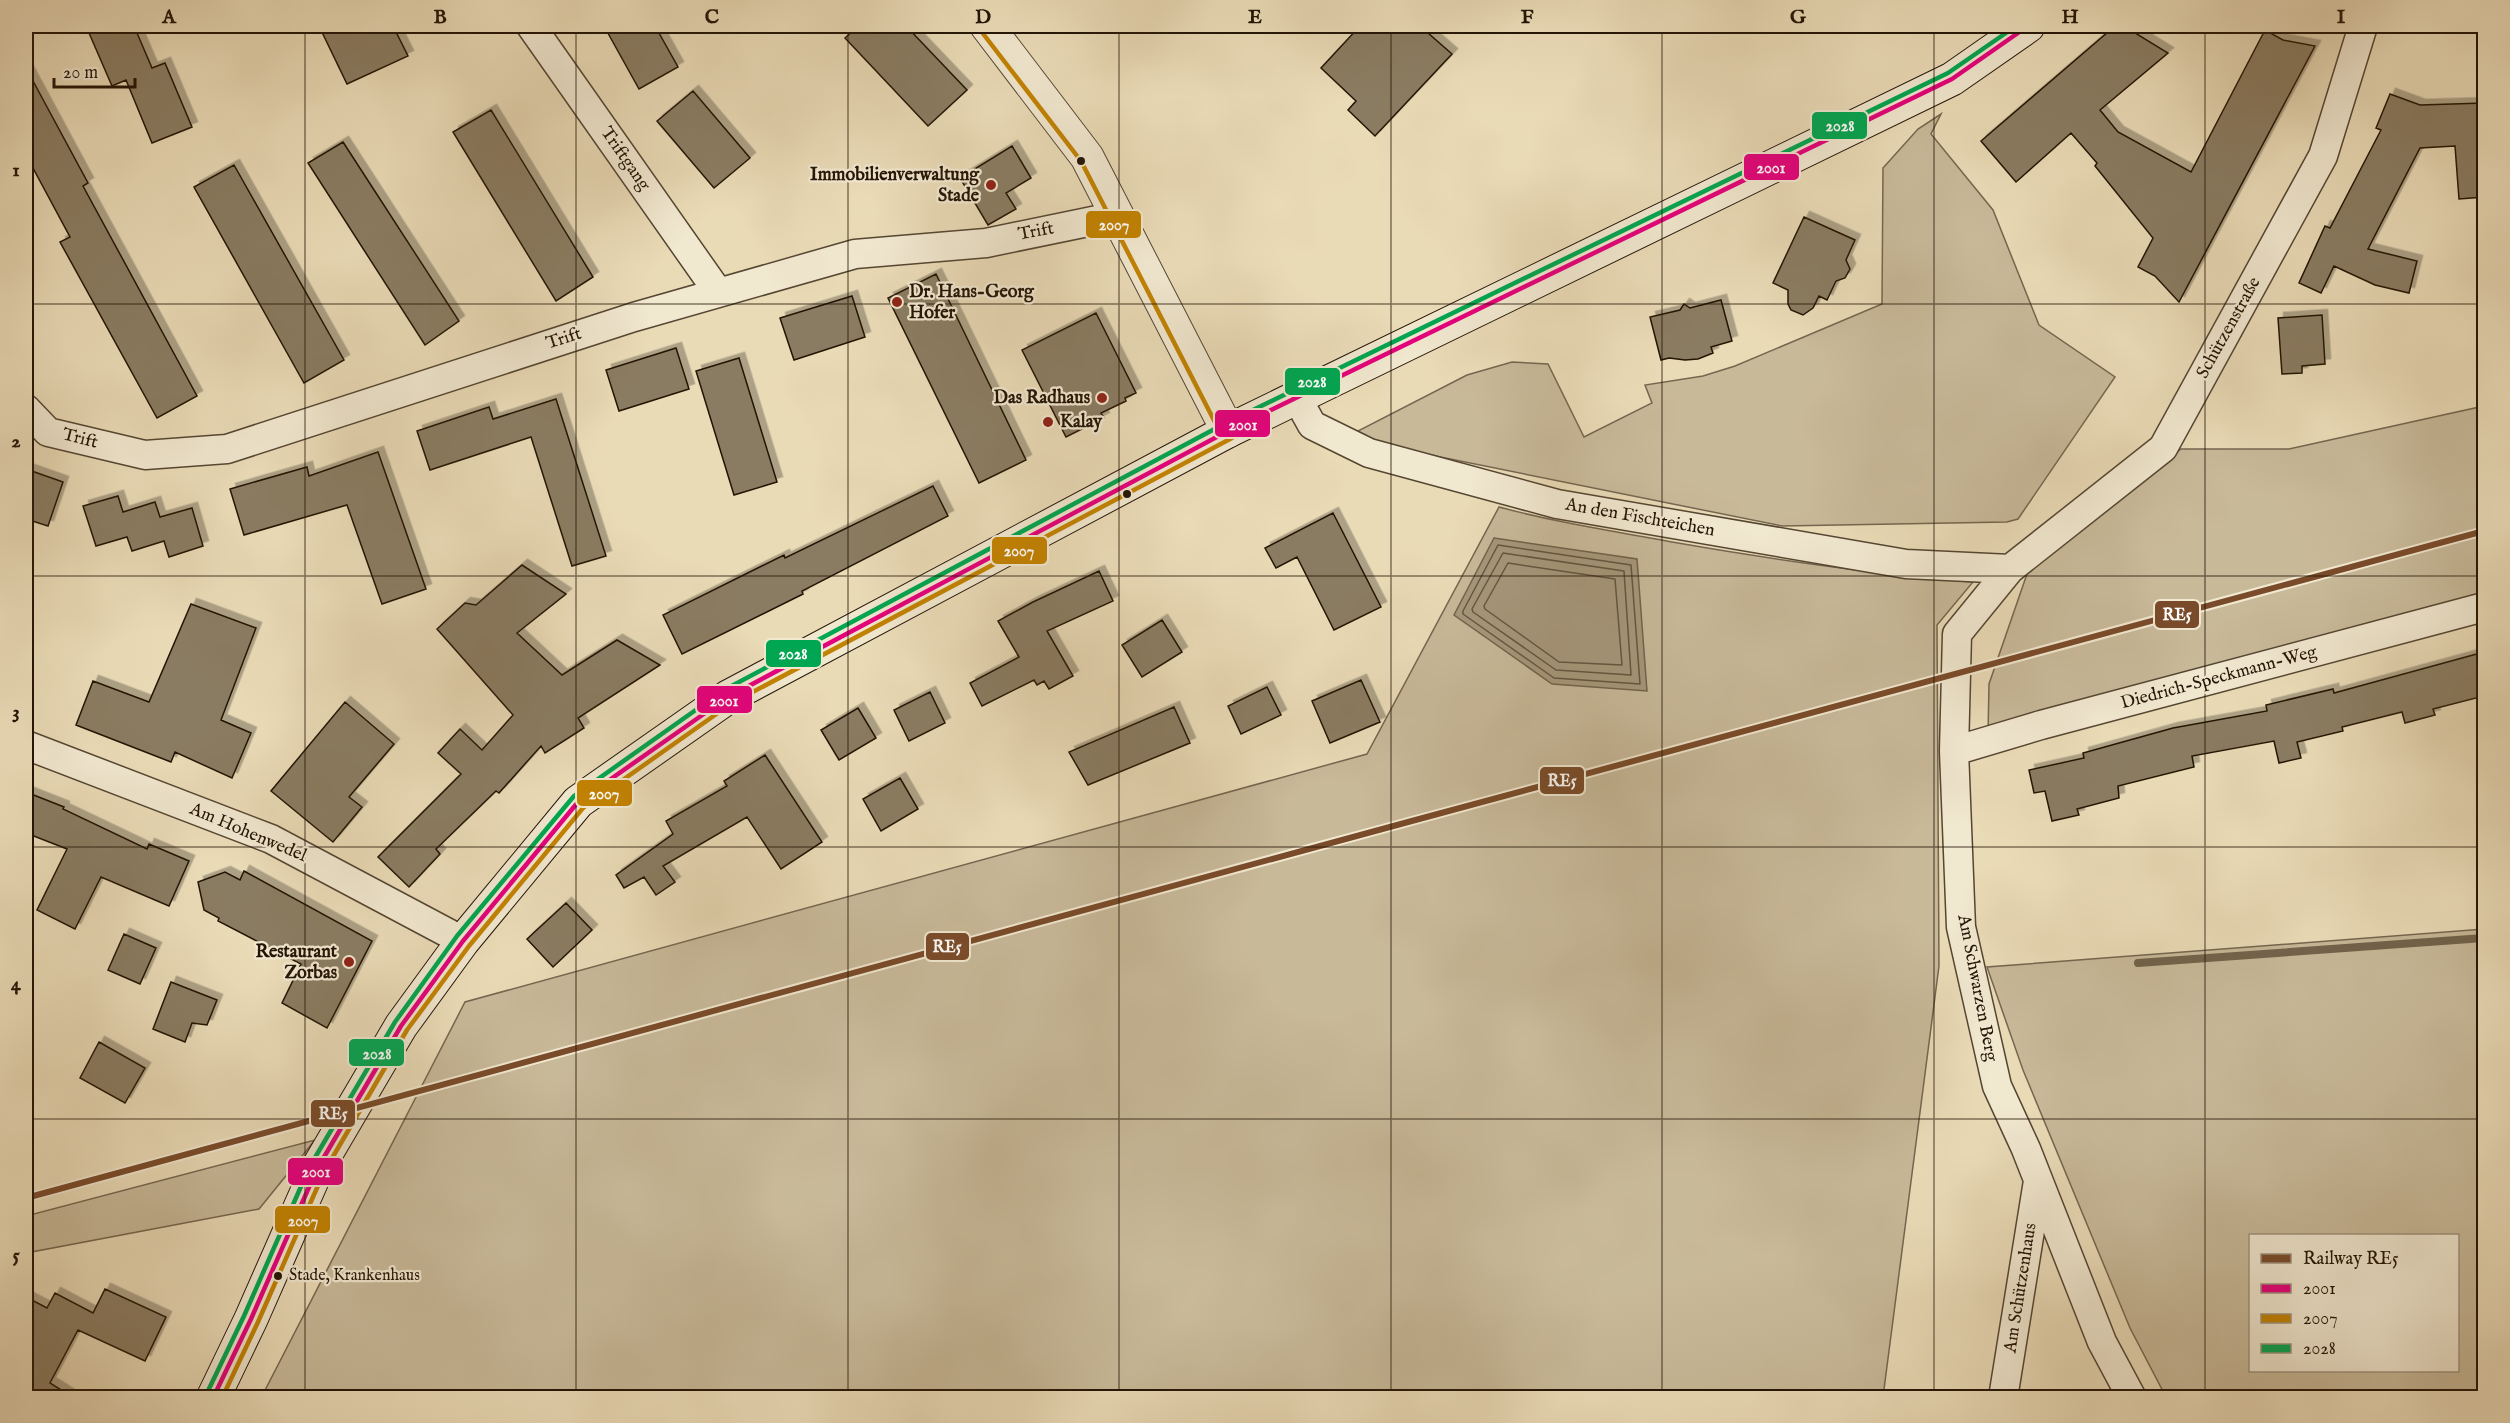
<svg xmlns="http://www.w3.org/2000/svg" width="2510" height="1423" font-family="'IM FELL English',serif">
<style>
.green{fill:#c8b999;stroke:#766650;stroke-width:1.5;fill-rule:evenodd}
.water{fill:#a6977b;stroke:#72634c;stroke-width:1.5}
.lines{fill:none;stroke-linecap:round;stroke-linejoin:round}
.shore{stroke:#645640;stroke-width:1.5}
.stream{stroke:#72634c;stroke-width:8}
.building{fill:#8a7b62;stroke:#231406;stroke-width:1.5;filter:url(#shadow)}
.minor-casing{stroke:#554632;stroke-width:31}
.tertiary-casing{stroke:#554632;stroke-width:35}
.secondary-casing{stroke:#231406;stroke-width:35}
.minor{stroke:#f1e8d0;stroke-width:28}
.tertiary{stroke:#f1e8d0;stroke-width:33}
.secondary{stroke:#f1e8d0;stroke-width:33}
.bus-1-casing{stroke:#f1e8d0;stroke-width:9}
.bus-2-casing{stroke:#f1e8d0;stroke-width:9}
.bus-3-casing{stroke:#f1e8d0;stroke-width:9}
.bus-1{stroke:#e5007d;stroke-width:4.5}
.bus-2{stroke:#c28202;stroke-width:4.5}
.bus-3{stroke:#00a651;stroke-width:4.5}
.rail-1-casing{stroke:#f1e8d0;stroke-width:10}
.rail-1{stroke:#7a4b2a;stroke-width:6}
.grid{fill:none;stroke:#231406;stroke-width:1.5;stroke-opacity:0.55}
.bus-dot{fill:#231406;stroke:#f1e8d0;stroke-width:2}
.poi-dot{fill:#8f2418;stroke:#f1e8d0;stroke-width:2}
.labels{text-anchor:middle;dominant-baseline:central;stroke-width:4.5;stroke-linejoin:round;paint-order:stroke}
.bus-label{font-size:16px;fill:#231406;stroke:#f1e8d0;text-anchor:start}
.street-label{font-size:18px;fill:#231406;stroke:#f1e8d0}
.poi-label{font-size:18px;font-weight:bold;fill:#231406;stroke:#f1e8d0;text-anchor:end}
.line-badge{stroke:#f1e8d0;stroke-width:2}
.badge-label{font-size:16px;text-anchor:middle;font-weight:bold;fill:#fff}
.neatline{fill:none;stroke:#231406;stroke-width:2}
.grid-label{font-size:20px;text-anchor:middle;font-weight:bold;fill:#231406}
</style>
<defs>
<filter id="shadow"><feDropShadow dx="5.5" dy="-5.5" stdDeviation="0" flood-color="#0004"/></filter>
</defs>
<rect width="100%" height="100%" fill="#eadbb7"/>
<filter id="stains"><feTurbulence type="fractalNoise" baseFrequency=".00333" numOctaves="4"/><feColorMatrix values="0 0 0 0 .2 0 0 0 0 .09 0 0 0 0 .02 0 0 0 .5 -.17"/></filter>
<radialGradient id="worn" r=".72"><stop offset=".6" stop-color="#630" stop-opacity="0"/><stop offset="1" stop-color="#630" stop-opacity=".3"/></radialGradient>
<!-- green -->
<path class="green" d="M1941,114L1931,134L1993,210L2039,325L2115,377L2018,519L2007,522L1782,526L1361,441L1356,432L1467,375L1512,362L1548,364L1584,437L1652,403L1645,385L1703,376L1735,366L1882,304L1883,168L1918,129Z
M2484,406V601L1988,735L1989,684L2028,571L2181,449H2289Z
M1499,507C1558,523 1618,532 1678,543C1776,560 1874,574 1973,582L1937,625L1939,966L1883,1397L261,1398L465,1002L1367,754Z
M2484,929V1397H2166L2130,1328L2023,1070L1987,967ZM2250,1236H2458V1370H2250Z
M315,1140L259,1209L26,1253V1216Z"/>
<!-- water -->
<path class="water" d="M1494,538L1637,559L1647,691L1552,684L1454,615Z"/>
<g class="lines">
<!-- shore -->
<path class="shore" d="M1498,545L1631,565L1640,684L1554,678L1463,614V611Z
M1503,553L1624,571L1631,675L1556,670L1473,612L1472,609Z
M1508,563L1615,579L1622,665L1559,662L1485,609L1484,606Z"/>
<!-- stream -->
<path class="stream" d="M2138,963L2484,938"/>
</g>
<!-- building -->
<path class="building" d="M86,26H134L152,68L165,63L192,127L152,143L126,80L112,86Z
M319,26H393L408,56L347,84Z
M604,26H655L678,67L639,89Z
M858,26H906L967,90L928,126L845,38Z
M1360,26H1420L1452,54L1375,136L1348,110L1356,101L1321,68Z
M2115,26H2129L2135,33L2168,53L2100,110L2118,132L2191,172L2265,30L2283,40L2315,46L2179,302L2155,276L2138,267L2153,238L2095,166L2097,163L2071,133L2016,182L1981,141Z
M26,68L88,183L83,186L197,396L157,418L60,242L70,237L26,155Z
M693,91L750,158L714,188L657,121Z
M2390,94L2420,105L2484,103V197L2459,199L2455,146L2420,148L2368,249L2417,261L2409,293L2375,285L2334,266L2321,293L2299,283L2325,226L2330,228L2381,130L2376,128Z
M491,110L593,277L556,301L453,132Z
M343,142L459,321L425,345L308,163Z
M1012,146L1031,178L1006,193L1016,209L988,225L960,178Z
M234,165L344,360L304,383L194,187Z
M1804,217L1855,240L1846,260L1850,269L1845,278L1836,281L1827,300L1819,296L1813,308L1803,315L1791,310L1788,304V290L1773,283Z
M936,274L1026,460L979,483L888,298Z
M852,296L865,337L794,360L780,318Z
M1721,300L1732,341L1711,347L1713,353L1698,359L1685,360L1669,358L1661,360L1650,317L1680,310L1684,304L1690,308Z
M1096,313L1136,393L1125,398L1126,401L1101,413L1104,418L1066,437L1022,350Z
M2322,315L2325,364L2302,366V373L2282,374L2278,318Z
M676,348L689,389L619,411L606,370Z
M739,358L777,482L734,495L696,371Z
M556,399L606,556L572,566L531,437L430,470L417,431L489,407L493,419Z
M378,452L426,589L382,604L347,505L244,535L230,489L307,467L309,476Z
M26,469L63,482L48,526L26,519Z
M933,486L948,516L802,591L803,594L682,654L663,615L784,555L785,558Z
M118,496L123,512L155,502L160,517L192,508L203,546L169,557L164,541L132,551L127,537L96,546L83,506Z
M1333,513L1381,607L1334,630L1297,557L1276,568L1265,548Z
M522,565L566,594L517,633L562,675L617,640L660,665L578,718L584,728L545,753L541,746L499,793L496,791L436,849L440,854L409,887L378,857L461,774L438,753L460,729L482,750L513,715L437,629L465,603L476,605Z
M1099,571L1113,601L1047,631L1073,676L1049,689L1044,681L1037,685L1034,680L982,706L970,683L1019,657L998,621L1033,602Z
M191,604L256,628L221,720L251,733L232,778L175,752L171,762L76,725L93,681L149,702Z
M1162,620L1182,652L1142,677L1122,645Z
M2484,652V696L2433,709L2435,715L2405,723L2402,712L2342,727L2343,731L2297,742L2301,758L2279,763L2274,741L2192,756L2194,767L2118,786L2119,798L2077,809L2079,815L2052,821L2045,791L2034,793L2029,770L2084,758L2083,753L2173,728L2267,711L2266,705L2333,689L2334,693Z
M1361,680L1380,722L1330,743L1312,701Z
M1267,687L1281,715L1241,734L1228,706Z
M930,692L945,723L909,741L894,710Z
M345,702L394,744L349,797L362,807L333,842L271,791Z
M1174,707L1190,743L1088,785L1069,752Z
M858,708L876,738L839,760L821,730Z
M765,755L822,842L781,869L747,817L663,866L675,882L656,895L644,877L624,888L616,875L673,834L666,821L727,786L724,781Z
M900,778L918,809L881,831L863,799Z
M26,792L64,807L63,809L147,849L149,844L189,861L169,906L101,877L75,929L37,910L67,849L26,833Z
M244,871L372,941L327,1028L282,1003L301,964L218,921L219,918L204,910L198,882L225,872L240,880Z
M566,903L592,930L553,967L527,939Z
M124,934L156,948L140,984L108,970Z
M171,982L217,1000L207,1025L192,1023L185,1042L153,1029Z
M99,1042L145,1068L125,1103L80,1078Z
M105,1289L166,1317L145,1361L78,1330L50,1383L74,1398H26V1297L47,1308L55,1293L93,1313Z"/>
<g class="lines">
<!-- minor casing -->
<g class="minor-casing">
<path id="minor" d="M531,26L718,292
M1297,398L1312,425L1369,453L1557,504L1906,564L2010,569
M26,409L48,432L145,455L227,449L634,317L855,254L986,243L1117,216
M26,745L271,839L463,941
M1954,751L2041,725L2484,607
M2003,1398L2038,1181
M2132,1398L2102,1342L2026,1149L1997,1086L1961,927L1954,751L1957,634L2010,569L2163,448L2323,156L2363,26"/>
</g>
<!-- tertiary casing -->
<g class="tertiary-casing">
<path id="tertiary" d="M987,26L1087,157L1228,431"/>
</g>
<!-- secondary casing -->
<g class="secondary-casing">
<path id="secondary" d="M213,1398L251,1319L317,1169L401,1026L463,941L578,802L728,697L1228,431L1952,79L2028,26"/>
</g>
<!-- minor -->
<use href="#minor" class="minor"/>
<!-- tertiary -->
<use href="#tertiary" class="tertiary"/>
<!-- secondary -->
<use href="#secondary" class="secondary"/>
<!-- bus-1 casing -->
<g class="bus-1-casing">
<path id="bus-1" d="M213,1398L251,1319L317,1169L401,1026L463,941L578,802L728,697L1228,431L1952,79L2028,26"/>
</g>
<!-- bus-2 casing -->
<g class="bus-2-casing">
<path id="bus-2" d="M981,31L1081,161L1221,434
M222,1398L258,1322L324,1172L407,1030L469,946L583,808L732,703L1232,438"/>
</g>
<!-- bus-3 casing -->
<g class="bus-3-casing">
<path id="bus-3" d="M206,1395L244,1316L310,1166L395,1022L457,936L574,796L724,690L1224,424L1948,73L2016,26"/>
</g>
<!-- bus-1 -->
<use href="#bus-1" class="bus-1"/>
<!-- bus-2 -->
<use href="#bus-2" class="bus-2"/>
<!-- bus-3 -->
<use href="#bus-3" class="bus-3"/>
<!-- rail-1 casing -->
<g class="rail-1-casing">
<path id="rail-1" d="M26,1198C844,972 1665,754 2484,531"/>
</g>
<!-- rail-1 -->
<use href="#rail-1" class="rail-1"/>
</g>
<!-- grid -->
<path class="grid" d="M305,26V1398M576,26V1398M848,26V1398M1119,26V1398M1391,26V1398M1662,26V1398M1934,26V1398M2205,26V1398M26,304H2484M26,576H2484M26,847H2484M26,1119H2484"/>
<!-- markers -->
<g class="bus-dot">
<circle cx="1081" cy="161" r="5"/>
<circle cx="1127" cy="494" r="5"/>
<circle cx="278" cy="1276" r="5"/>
</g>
<g class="poi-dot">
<circle cx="991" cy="185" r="6"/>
<circle cx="897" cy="302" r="6"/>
<circle cx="1102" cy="398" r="6"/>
<circle cx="1048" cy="422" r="6"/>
<circle cx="349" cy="962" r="6"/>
</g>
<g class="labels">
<!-- bus labels -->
<g class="bus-label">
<text x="289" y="1276">Stade, Krankenhaus</text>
</g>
<!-- street labels -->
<g class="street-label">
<text transform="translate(625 159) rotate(55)">Triftgang</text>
<text transform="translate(1036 232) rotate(-11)">Trift</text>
<text transform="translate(2229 328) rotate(-61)">Schützenstraße</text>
<text transform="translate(564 339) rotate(-18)">Trift</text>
<text transform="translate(80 439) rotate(14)">Trift</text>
<text transform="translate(1640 518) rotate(10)">An den Fischteichen</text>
<text transform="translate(2219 678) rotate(-15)">Diedrich-Speckmann-Weg</text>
<text transform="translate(248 833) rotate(23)">Am Hohenwedel</text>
<text transform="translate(1977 988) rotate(79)">Am Schwarzen Berg</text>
<text transform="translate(2021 1288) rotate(-81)">Am Schützenhaus</text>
</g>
<!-- poi labels -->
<g class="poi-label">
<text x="979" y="175">Immobilienverwaltung<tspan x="979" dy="21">Stade</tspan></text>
<text x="909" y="292" text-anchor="start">Dr. Hans-Georg<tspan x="909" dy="21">Hofer</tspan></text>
<text x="1090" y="398">Das Radhaus</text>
<text x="1060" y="422" text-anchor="start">Kalay</text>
<text x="337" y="952">Restaurant<tspan x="337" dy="21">Zorbas</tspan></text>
</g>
</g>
<g class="line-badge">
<rect x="1811" y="111" width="57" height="29" rx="6" fill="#00a651"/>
<rect x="1743" y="153" width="57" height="28" rx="6" fill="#e5007d"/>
<rect x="1085" y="210" width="57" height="29" rx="6" fill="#c28202"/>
<rect x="1284" y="367" width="57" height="29" rx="6" fill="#00a651"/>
<rect x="1214" y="409" width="57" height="29" rx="6" fill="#e5007d"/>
<rect x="991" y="536" width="57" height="29" rx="6" fill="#c28202"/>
<rect x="2154" y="600" width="46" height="29" rx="6" fill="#7a4b2a"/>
<rect x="765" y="639" width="57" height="29" rx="6" fill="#00a651"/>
<rect x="696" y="685" width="57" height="29" rx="6" fill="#e5007d"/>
<rect x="1539" y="766" width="46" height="29" rx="6" fill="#7a4b2a"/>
<rect x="576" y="779" width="57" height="28" rx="6" fill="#c28202"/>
<rect x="925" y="932" width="45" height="29" rx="6" fill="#7a4b2a"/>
<rect x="348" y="1038" width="57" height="29" rx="6" fill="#00a651"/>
<rect x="310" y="1099" width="46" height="29" rx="6" fill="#7a4b2a"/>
<rect x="287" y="1157" width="57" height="29" rx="6" fill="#e5007d"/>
<rect x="274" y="1205" width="57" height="29" rx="6" fill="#c28202"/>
</g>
<g class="badge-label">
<text x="1840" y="131">2028</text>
<text x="1771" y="173">2001</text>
<text x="1114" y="230">2007</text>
<text x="1312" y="387">2028</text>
<text x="1243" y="430">2001</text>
<text x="1019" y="556">2007</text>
<text x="2177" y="620">RE5</text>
<text x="793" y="659">2028</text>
<text x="724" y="706">2001</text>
<text x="1562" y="786">RE5</text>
<text x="604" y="799">2007</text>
<text x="947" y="952">RE5</text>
<text x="377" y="1059">2028</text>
<text x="333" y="1119">RE5</text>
<text x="316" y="1177">2001</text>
<text x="303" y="1226">2007</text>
</g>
<!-- margin -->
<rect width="2510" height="1423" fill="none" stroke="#eadbb7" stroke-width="66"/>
<!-- legend -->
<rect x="2249" y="1234" width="210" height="138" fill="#f1e8d0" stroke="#9f937f" stroke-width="1.5"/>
<rect x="2261" y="1254" width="30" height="9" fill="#7a4b2a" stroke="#9f937f" stroke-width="1.5"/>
<text x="2303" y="1264" font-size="18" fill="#231406">Railway RE5</text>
<rect x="2261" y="1284" width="30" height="9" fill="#e5007d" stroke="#9f937f" stroke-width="1.5"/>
<text x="2303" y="1294" font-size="18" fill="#231406">2001</text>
<rect x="2261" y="1314" width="30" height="9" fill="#c28202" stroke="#9f937f" stroke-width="1.5"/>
<text x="2303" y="1324" font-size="18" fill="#231406">2007</text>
<rect x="2261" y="1344" width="30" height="9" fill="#00a651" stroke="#9f937f" stroke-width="1.5"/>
<text x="2303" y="1354" font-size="18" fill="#231406">2028</text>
<!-- scale -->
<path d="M54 78v9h81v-9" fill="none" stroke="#231406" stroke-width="3"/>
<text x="63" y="78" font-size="18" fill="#231406" stroke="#f1e8d0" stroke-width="4.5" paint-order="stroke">20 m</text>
<rect x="33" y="33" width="2444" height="1357" class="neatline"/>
<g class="grid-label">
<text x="169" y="23">A</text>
<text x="440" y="23">B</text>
<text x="712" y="23">C</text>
<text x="983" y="23">D</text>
<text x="1255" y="23">E</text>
<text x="1527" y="23">F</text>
<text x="1798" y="23">G</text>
<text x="2070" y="23">H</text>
<text x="2341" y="23">I</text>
<text x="16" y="176">1</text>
<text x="16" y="447">2</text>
<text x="16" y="718">3</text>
<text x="16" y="990">4</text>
<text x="16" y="1261">5</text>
</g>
<rect width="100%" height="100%" filter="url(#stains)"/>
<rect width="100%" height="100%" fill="url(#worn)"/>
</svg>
